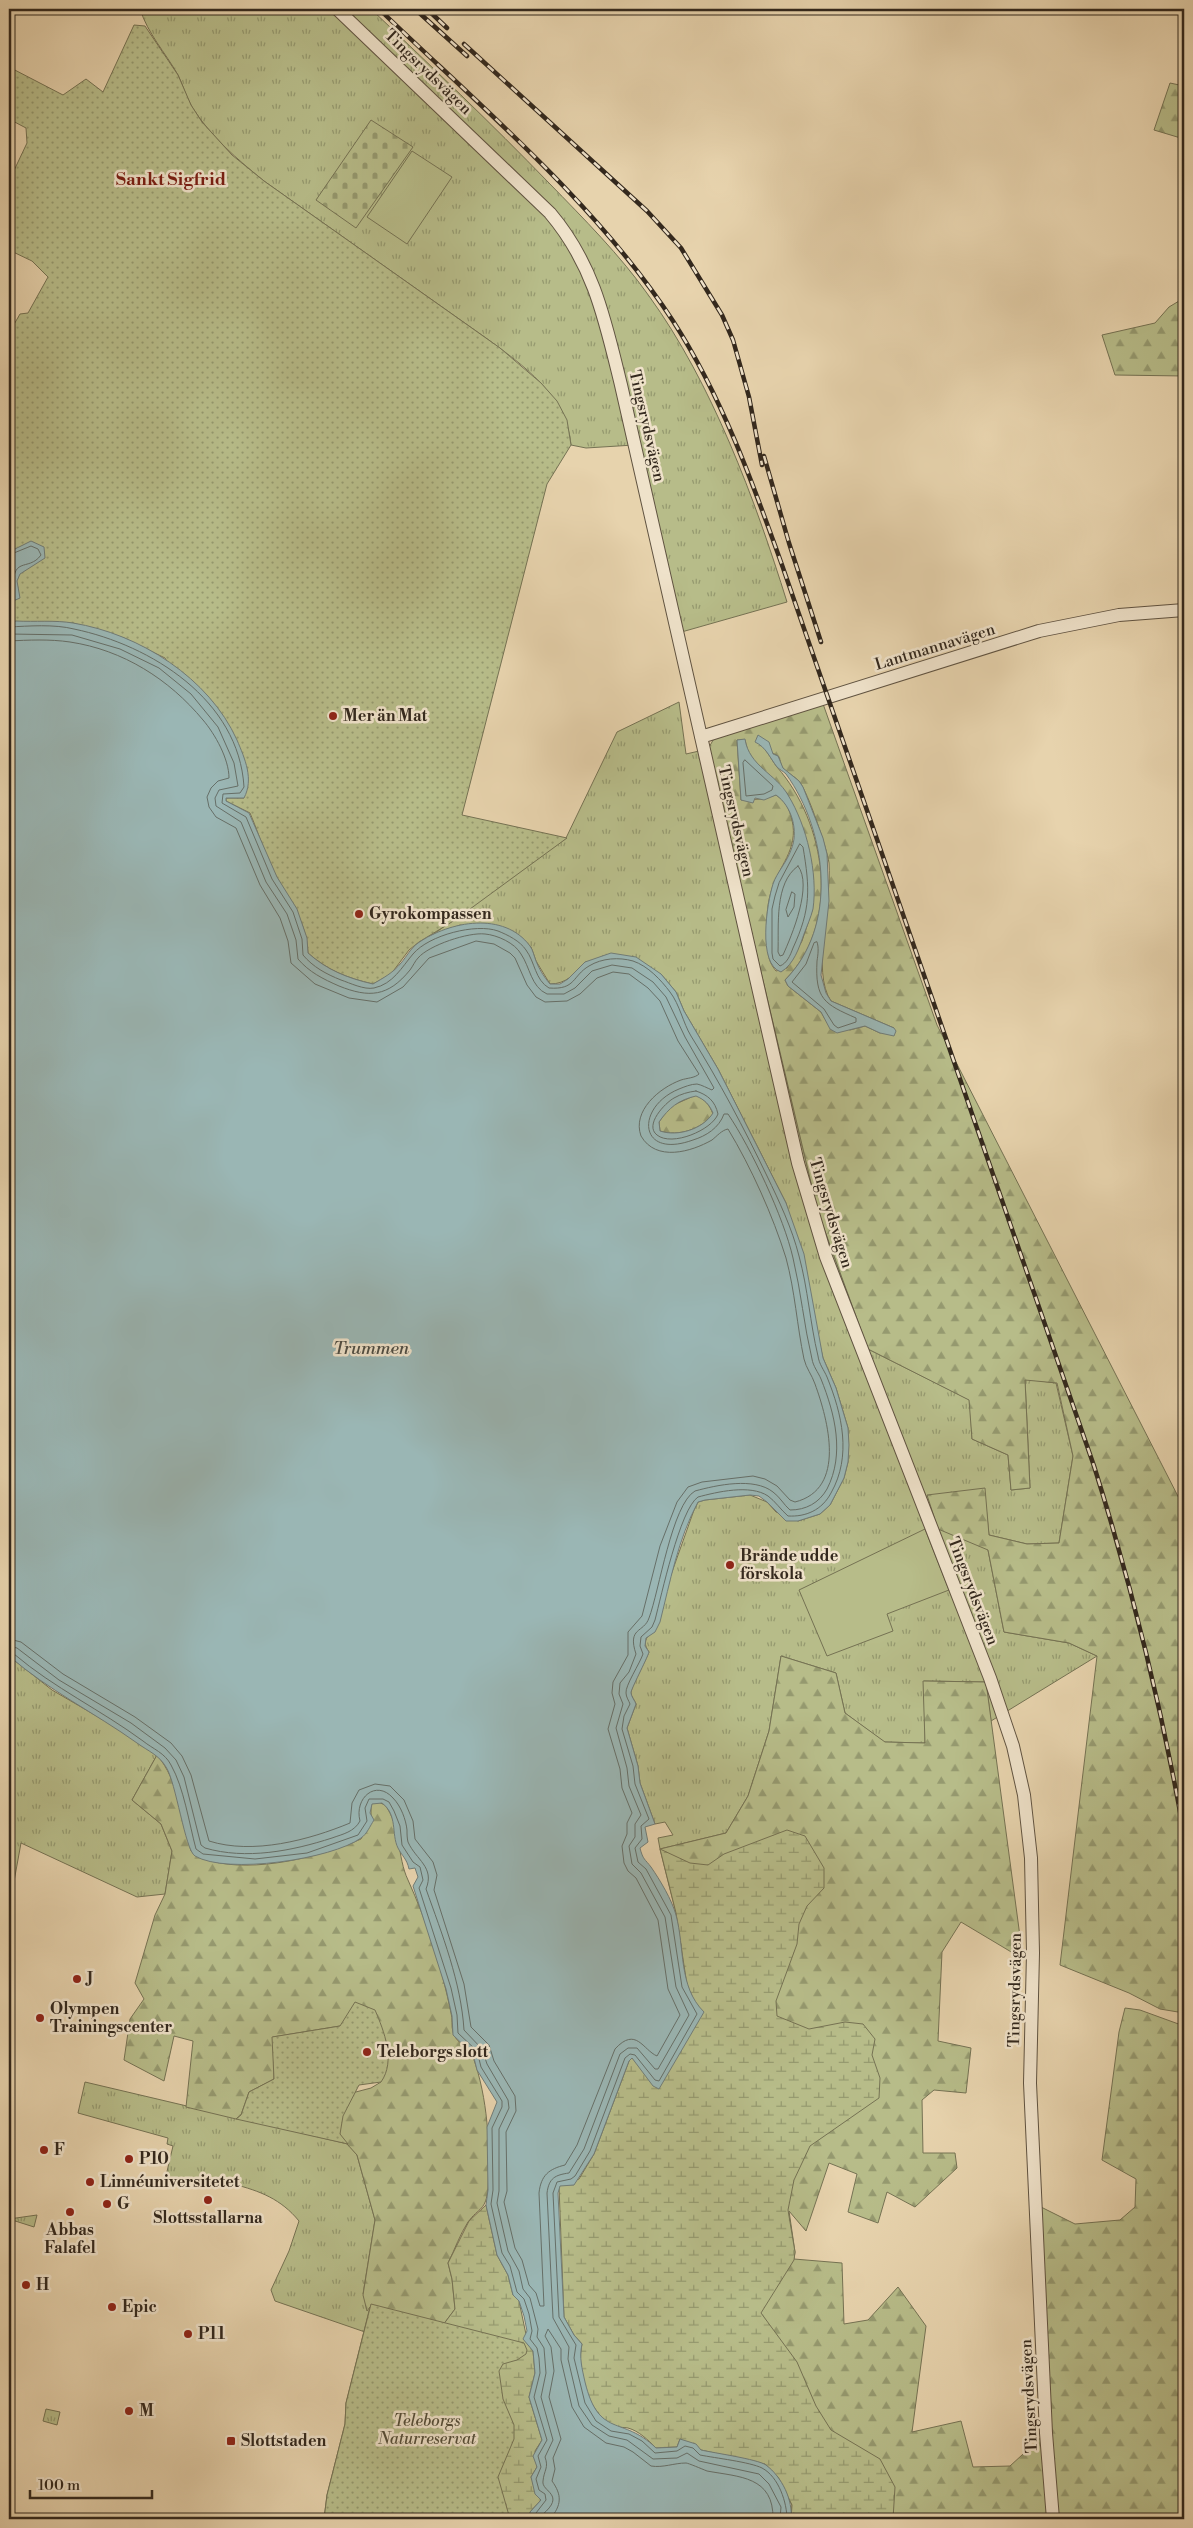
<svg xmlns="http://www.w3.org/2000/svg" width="1193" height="2528" font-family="'Libre Bodoni',serif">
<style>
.grass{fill:url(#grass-tufts);stroke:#757253}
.forest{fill:url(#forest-firs);stroke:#757253;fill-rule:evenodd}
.wetland{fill:url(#wetland-marsh);stroke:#757253}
.cemetery{fill:url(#cemetery-stones);stroke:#757253}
.park{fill:url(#park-dots);stroke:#757253}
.garden{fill:#b7bc89;stroke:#757253}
.water{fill:#9ab6b4;stroke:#717d78;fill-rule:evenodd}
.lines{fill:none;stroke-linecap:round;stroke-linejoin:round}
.shore{stroke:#666f68;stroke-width:1}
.minor-casing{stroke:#605341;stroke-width:14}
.minor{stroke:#efe2ca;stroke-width:12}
.rail-casing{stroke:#33281d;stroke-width:4.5}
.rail{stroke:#efe2ca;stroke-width:2.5;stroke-dasharray:8;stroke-linecap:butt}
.poi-dot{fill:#8f2418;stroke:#efe2ca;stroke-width:2}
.labels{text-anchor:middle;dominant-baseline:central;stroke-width:5;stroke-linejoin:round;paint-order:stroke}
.street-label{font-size:16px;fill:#33281d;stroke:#efe2ca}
.poi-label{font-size:16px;font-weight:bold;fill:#33281d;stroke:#efe2ca;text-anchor:start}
.park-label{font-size:16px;font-style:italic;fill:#544d38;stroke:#efe2ca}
.neighbourhood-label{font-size:18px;font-weight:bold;fill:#7a1f14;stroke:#efe2ca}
.water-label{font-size:18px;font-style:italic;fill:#4d4c43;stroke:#efe2ca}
</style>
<defs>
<pattern id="grass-tufts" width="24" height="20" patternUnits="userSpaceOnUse" patternTransform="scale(1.25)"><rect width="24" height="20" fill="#b7bc89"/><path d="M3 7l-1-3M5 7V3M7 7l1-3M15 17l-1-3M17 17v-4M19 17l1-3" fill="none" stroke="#95996f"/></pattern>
<pattern id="forest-firs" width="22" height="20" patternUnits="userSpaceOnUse" patternTransform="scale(1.25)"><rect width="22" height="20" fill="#b7bc89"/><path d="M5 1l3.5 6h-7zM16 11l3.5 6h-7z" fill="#95996f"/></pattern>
<pattern id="wetland-marsh" width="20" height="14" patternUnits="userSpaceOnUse" patternTransform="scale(1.25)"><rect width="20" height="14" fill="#b7bc89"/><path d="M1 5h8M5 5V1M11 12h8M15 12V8" fill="none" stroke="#95996f"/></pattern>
<pattern id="cemetery-stones" width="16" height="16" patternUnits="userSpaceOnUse" patternTransform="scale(1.25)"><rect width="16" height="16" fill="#b7bc89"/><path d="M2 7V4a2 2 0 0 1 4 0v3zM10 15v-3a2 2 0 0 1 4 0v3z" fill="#95996f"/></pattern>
<pattern id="park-dots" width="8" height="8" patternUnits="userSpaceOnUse" patternTransform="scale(1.25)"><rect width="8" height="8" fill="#b7bc89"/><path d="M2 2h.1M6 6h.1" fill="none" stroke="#95996f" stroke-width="1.8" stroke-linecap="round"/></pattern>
</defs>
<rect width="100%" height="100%" fill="#e7d3ad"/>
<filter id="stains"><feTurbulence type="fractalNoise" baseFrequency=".004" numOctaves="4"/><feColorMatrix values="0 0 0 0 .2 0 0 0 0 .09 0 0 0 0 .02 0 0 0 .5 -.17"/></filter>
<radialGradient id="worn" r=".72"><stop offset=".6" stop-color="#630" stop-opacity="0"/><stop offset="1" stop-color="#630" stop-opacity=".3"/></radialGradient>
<!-- grass -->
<path class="grass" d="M140,9H371C431,66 491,123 549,183C584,219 620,255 649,296C712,383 755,499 787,602L678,633L634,445L586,448L571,445C567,396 523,365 486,338L264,181C237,159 211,137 192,107C186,97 183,85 178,75C165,52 148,34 140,9Z
M679,702L686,754L708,749L818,1212L868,1349L970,1400L972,1439L1008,1455L1011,1490L1030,1488L1025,1379L1056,1383L1073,1456L1059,1543L1027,1544L989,1535L984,1488L988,1550L1004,1632L1069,1643L1097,1656L991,1721L986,1682L924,1681L925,1743L884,1742L845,1713L836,1673L781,1656L769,1731L748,1796L726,1833L660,1849L658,1838L673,1835L665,1822L655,1824L640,1783L638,1766L627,1728L636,1704C635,1701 631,1696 631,1693C630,1689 646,1660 649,1652C644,1645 644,1640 650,1634L694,1510L698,1502L705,1500L750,1495L767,1502L776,1512L798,1521L820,1514L830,1505L844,1478L848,1462V1428L836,1388L823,1358L786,1203L718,1069L684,1011L676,992L661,974L585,962C575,974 566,984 550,984L536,961L531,947L514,933L460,925L431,936L566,838L617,732Z
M9,1656L52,1690L124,1732L157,1755L132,1800L161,1824L172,1851L165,1894L137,1897L21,1843L9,1909Z
M85,2082L348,2144L357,2155L375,2220L363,2294L377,2308L365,2332L275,2301L271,2290L289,2251L299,2221C281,2199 260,2191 233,2184C226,2182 218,2179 211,2179C194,2180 181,2184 165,2180L173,2146L167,2144L168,2138L78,2113Z
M37,2215L34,2227L9,2219Z
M46,2409L60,2412L57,2425L43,2421Z"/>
<!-- forest -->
<path class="forest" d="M1170,83L1184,86V139L1154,130Z
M1184,298V376L1115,375L1102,335L1155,323L1169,307Z
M822,701L937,1025L1184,1508V2013L1160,2009L1129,1993L1060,1965L1097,1656L1069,1643L1004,1632L988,1550L938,1529L927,1495L985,1488L989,1535L1027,1544L1059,1543L1073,1456L1057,1383L1025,1380L1030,1488L1011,1490L1008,1455L972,1439L969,1400L868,1349L818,1212L708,749L716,735ZM737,740H745L749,756L787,793L808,846L813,877L812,911L802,941L787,968L776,971C767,960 768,952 767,939C767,923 766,908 771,892C778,866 799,850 792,820C789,808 786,802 776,795L761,799L741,800ZM759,743C767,747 771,753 778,756C781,760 780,763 782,767C786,772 794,776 799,781C808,792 827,849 829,863C832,902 811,972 831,1001L894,1028L880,1033L865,1026L850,1030L825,1019L821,1012L788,986L785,980C842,923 826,823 777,767C771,759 767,750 759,743Z
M696,1095C705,1100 709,1104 713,1114C702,1129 678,1137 660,1131L659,1122L669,1107Z
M781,1656L836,1673L845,1713L885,1742L925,1743L923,1681L986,1682L1023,1959L961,1922L942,1952L938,2041L971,2048L966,2093L934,2090L922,2100L923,2153H955L957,2168L915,2207L887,2192L878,2223L848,2212L857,2174L829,2163L806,2231L789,2211L795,2252L794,2259L842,2263L844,2324L868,2320L898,2287L926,2326L912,2432L961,2421L973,2467L1010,2466L1046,2433L1037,2205L1075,2224L1120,2220L1135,2207L1136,2179L1102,2160L1119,2032L1125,2008L1140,2010L1184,2026V2519H791L792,2505L594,2154L629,2061L676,1913L660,1849L726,1833L748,1796L769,1731Z
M157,1755C179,1781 182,1819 191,1851C197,1854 204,1860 211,1861C254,1873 321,1857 361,1839L371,1816V1804L378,1802L385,1805C401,1826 397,1857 408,1880C427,1922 442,1968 451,2013C453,2019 451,2026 453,2032C455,2043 470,2047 473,2057C488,2099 490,2145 488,2188C486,2211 479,2207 468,2222C460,2234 455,2249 448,2263L452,2279L455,2309L437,2333L324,2519L327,2495L345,2424L346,2403L370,2307L367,2311L363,2295L375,2220L357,2155L347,2144L330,2132L352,2093L371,2088L381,2082L340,2026L273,2037L274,2079L249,2092L241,2115L236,2119L186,2107L193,2041L174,2036L164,2081L124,2060L130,2019L144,1999L135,1983L155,1915L165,1894L172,1851L161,1824L132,1800Z"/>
<!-- wetland -->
<path class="wetland" d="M787,1830L805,1836L824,1868V1888L807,1906L799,1924L797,1944L776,2001L777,2016L809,2029L845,2022L863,2024L875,2039L872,2055L880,2078L879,2098L810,2146L794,2180L788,2210L795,2252L794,2260L761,2313L797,2362L816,2406L831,2430L880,2459L895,2487L893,2519H791L792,2505L778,2477L765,2464L701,2450L680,2439L677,2447L656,2448C648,2440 639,2431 628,2428C623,2427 617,2428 613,2425C588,2414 576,2369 582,2344L574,2335L564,2317L559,2186L579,2179L594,2154L629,2061L632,2058L635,2061L695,2003L687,1985L676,1913L660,1849L690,1863L708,1865L724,1854Z
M486,2205L497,2255L508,2275L513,2295L519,2301L528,2344L533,2351L535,2373L529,2397L542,2440L535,2451L537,2467L531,2477L541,2500L530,2512L531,2519H423L437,2333L455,2309L452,2279L448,2263L469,2221Z"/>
<!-- cemetery -->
<path class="cemetery" d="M371,120L413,147L356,228L316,200Z"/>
<!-- park -->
<path class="park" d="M134,25L145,26L178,75L191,105L202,122L232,155L264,181L500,348L521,366L541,383L557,401L567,420L571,445L547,484L462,815L567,838L455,920L419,942L409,950L391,974L373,984C347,978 327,970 308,953C306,921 292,905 277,878C266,858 259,834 250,813L226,801V798H244L165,658L124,638L73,623H9V333L20,314L28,313L48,277L32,261L9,250V181L27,143L26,128L9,119V67L63,95L86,79L103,92Z
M355,2002L375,2010C384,2031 396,2061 381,2082L359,2085L343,2116L340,2134L348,2144L236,2119L241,2115L249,2092L274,2079L272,2037L340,2026Z
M371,2304L524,2343L527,2350L526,2354L517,2360L503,2364L499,2371L503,2399L514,2425V2439L498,2477L510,2519H324L327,2495L345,2424L346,2403Z"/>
<!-- garden -->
<path class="garden" d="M412,151L452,177L407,244L367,217Z
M925,1529L949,1590L887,1614L893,1631L827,1656L799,1590Z"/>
<!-- water -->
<path class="water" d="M31,541L44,547L45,558L20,574L17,581L20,598L11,602L9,601V552Z
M16,621C35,622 55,620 73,623C140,634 209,678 237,740C245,759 254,779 244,798H226V801L249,813L277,877L297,909L307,938L308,953C327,970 347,978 373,984C383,978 393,973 401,963C407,956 410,949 418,943C450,921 504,911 530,946C533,950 534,956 536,961C539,969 544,977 550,984H560L568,979L585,962L611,953L636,957L661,974L676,992L684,1011L718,1069L786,1203L804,1254L823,1358L836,1388L848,1428L849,1445L848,1462L844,1478L830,1505L820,1514L798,1521H786L767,1502L759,1496L750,1495L705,1500L698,1502C678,1539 670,1582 660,1622L655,1632L646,1638L645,1646L649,1652C647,1659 630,1691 631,1693C631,1696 635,1701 636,1704L627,1728L638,1766L640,1783L655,1824L645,1827L648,1842L640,1848C643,1860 645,1859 651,1867C660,1880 672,1900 676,1915C685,1948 678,1986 704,2012L659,2089L653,2086L632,2058L629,2061L594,2154L574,2185L560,2186L558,2193L564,2317L574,2335L582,2344C579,2358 582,2368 585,2382C599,2439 622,2415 656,2448L677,2447L680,2439L696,2444L701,2450C714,2453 757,2459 766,2465C782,2477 793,2500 791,2519H531L530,2512L541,2500L535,2494L531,2477L537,2467L533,2456L542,2440L529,2397L535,2373L533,2351L523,2339L527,2331L524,2316L519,2301L513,2295L508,2275L497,2255L486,2205L488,2190L487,2127L497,2102L477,2070L473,2054L453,2035L452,2016L446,1989L413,1886L418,1877L415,1868L409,1869C407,1859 402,1856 398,1848C391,1834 398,1815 382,1803L372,1804L370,1813L374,1820C370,1826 367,1834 361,1838C332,1859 227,1875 195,1856C185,1850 176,1782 166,1767C159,1755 148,1751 137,1743C95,1713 48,1690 9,1656V623ZM696,1096C705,1100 709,1104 713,1113C703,1129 678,1137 660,1131L659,1122C669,1108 678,1100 696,1096Z
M758,735L769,742L773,754L778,756L783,768L799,781L803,787L823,838L827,854L829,901L821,975L826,993L831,1001L894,1028L896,1031L894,1036L880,1033L865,1026L837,1033L830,1029L821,1012L788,986L785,980C838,927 828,832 786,774C783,771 780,770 777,767C770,758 766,747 755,742Z
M745,739C749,766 776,774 788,795C807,826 818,873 813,909C811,917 807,926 804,934C799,948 794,964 781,972C757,964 767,903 773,884C777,872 787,862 791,850C799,832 792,806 776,795L764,800L755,798L753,803L741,800L737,740Z"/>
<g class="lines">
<!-- shore -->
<path class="shore" d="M9,555L31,546L38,549L41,555C28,573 10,553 14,595L9,597
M9,627C29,626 54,624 74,629C151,645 239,700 244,787L240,793L223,794L222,803L246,817L272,879L293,912L302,939L303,955C313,967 326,974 341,980C350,983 364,990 374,988C393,984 402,967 413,954C429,935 476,923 498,931C508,935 520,941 526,950C535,962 535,980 549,988C576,990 572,976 589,966C602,958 619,957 633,961C648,966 661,980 670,992C680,1005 683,1023 691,1036C719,1081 744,1128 767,1176C779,1201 792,1228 799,1256C808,1289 810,1323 818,1356C819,1364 824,1370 827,1377C842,1414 852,1456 831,1493C822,1510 806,1517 788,1516C781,1510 775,1501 768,1496C750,1484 717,1492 698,1497C680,1509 661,1597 655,1620L652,1627L641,1637L640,1646L643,1654C640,1663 625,1686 626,1693C626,1697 629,1701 630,1704L624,1716L622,1729L633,1766L635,1784L649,1819L641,1826L642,1839L635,1848L638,1862L646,1869L671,1915L682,1987L697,2014L659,2081L655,2080L635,2055L630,2054L625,2058L590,2151L575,2176L571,2179L557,2182L553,2193L559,2317L576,2345L574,2358L585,2403L596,2421L611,2431L629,2434L642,2441L655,2453L677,2451L685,2446L693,2448L700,2455C715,2458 750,2462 762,2468C779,2477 787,2503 787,2519
M9,634L72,635L120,649L159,668L191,694L218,727L234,763L238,786L219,790L215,798L216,806L241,822L266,882L287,914L296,940L298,959C309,972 323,979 339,986C369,998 388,997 410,970C413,966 415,961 418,958C429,945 469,932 485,934C497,935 515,943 521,954C530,967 531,987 547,994H564L575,988L592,971L612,965L632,968L653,982L666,997L685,1037L714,1088L712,1090C707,1088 702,1085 697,1084C691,1084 684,1087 679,1089C635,1107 638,1160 693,1140C706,1136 719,1128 724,1114H728C751,1148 784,1218 793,1258C801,1291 804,1326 812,1359C813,1366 818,1372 821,1379C835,1414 845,1454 827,1489C819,1503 806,1510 790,1510C784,1505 780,1497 773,1492C754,1477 717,1485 695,1491C672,1504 659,1592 649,1618C644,1633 627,1627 636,1654L629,1672L620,1683L619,1694L623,1704L616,1728L627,1768L629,1786L641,1815L635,1824V1837L629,1846L632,1864L641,1873L665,1917L676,1987L689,2015L658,2069H655L637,2048H628L620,2054L584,2149L569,2173C555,2175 549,2178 547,2193L553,2318L569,2347L568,2359L579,2406L592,2425L609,2436L627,2440L653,2459L677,2458L687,2453L699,2461L759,2474L769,2484L781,2507L780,2519
M9,641C28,640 50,639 70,642C123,650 169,679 203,720C215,734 229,759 229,778L218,781L211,788L207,797L209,807L216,817L236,828L260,885L280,918L288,941L291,963L315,984L349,998L377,1002L403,987L429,958L476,941L494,944L510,953L515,958L527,985L536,997L545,1002L567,1001L580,994L597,978L613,972L629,974L648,988L660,1001L678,1041L699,1074C695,1078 687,1078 681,1080C659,1088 632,1111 641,1136C656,1162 691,1152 712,1140C717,1136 722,1130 728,1129C751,1167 773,1216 786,1258C795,1291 797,1326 804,1359C806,1368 812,1375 815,1384C828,1420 847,1489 795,1502L790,1500L777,1486L765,1479L753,1476L702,1482L688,1487L677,1502L660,1546L642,1616L628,1632V1655L613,1682L612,1693L615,1704L608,1729L620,1769L622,1788L632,1813L627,1823V1834L622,1846L624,1863L628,1871L636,1878L658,1920L668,1989L680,2015L657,2056C643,2050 636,2026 615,2049L577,2145L565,2165C549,2169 541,2175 539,2193L544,2306H540L536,2293L529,2285L522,2260L515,2248L504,2202L507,2191L506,2132L516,2111L515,2096L494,2061L489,2045L471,2027L464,1984L434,1890L437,1875L433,1862L415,1839L413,1821L404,1800L390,1786L375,1784L359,1790L352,1803L350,1823C309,1840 253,1855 209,1841L191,1775L182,1756L171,1743L135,1717L63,1674L21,1642L9,1639
M745,760L773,786L772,790L764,794L746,796L743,763Z
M800,844L803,847C810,889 811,909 793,948C790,956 787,963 780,966L773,959L772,953V909L775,896L779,883Z
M798,866C813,885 792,935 783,955L780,956L778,952C779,926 774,883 798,866Z
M792,892L795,894L794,907L788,917L786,910Z
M817,942C819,947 818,955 817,961C815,999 824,1004 856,1018V1022L838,1028L834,1025L824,1009L792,982L806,964L814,943Z
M696,1091C708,1095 715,1101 718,1114C712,1130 672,1147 657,1135C644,1125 665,1103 674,1098C681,1094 688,1092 696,1091Z
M9,1646L17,1648L59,1680L131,1723L165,1748L176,1760L184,1777L201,1845L205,1848C246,1860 292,1851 332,1838C343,1834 354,1832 360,1821C354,1798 376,1779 393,1798C401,1806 406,1820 407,1830C407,1834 407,1838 408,1842C416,1860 435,1867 426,1889C442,1934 461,1982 464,2030L482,2049L487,2064L508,2100L509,2108L499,2129V2191L497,2203L508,2251L519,2271L523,2289L530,2298L538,2329L537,2337L544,2348L546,2373L541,2397L553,2440L545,2457C549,2468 544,2470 543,2481C541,2492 567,2494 542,2515V2519
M9,1653L14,1654C54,1688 101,1710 143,1741C153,1749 165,1753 171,1765C184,1788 189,1823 196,1849L203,1854L255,1859L307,1853L358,1835L367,1821L365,1808L369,1799H383L389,1802L394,1811L400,1826L402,1845L413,1862L420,1867L423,1880L419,1888L451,1988L457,2015L458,2033L477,2051L481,2067L502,2101V2107L492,2128L493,2190L491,2204L502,2253L510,2266L517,2292L524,2299L529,2314L532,2331L530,2339L537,2348L539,2358L540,2373L534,2397L547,2440L538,2456L541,2467L536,2479L539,2490L545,2494L546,2500L536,2513V2519
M550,2519C562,2505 562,2495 552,2481L555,2469L553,2458L561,2439L549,2397L554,2371L551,2347L545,2336L548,2329L561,2349V2360L572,2407L584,2427L606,2443L624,2447L633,2452L651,2466C663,2468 674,2463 686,2463C688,2463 702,2469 707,2471C739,2477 774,2476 773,2519"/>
<!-- minor casing -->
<g class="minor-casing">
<path id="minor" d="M337,9L550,213C594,265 605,320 621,385L798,1163L826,1257L990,1678L1013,1746L1024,1795L1031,1858L1033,1953L1030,2083L1046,2433L1053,2519
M701,737L1039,631L1119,615L1184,610"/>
</g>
<!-- minor -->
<use href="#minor" class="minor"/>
<!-- rail casing -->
<g class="rail-casing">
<path id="rail" d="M379,9C481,107 596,203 673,321C722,397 752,481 782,565L1094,1466C1132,1587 1162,1709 1184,1834
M415,9L467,56
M427,9L447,28
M464,44L647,211L681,248L722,315L733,340L749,397L762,465
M764,456L789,543L821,642"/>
</g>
<!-- rail -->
<use href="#rail" class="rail"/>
</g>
<!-- markers -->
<g class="poi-dot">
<circle cx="333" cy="716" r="5"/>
<circle cx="359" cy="914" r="5"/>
<circle cx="730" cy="1565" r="5"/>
<circle cx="77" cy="1979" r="5"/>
<circle cx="40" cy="2018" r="5"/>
<circle cx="367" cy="2052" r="5"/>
<circle cx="44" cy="2150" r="5"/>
<circle cx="129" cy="2159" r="5"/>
<circle cx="90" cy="2182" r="5"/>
<circle cx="208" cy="2200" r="5"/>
<circle cx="107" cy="2204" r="5"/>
<circle cx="70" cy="2212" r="5"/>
<circle cx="26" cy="2285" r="5"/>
<circle cx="112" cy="2307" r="5"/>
<circle cx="188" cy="2334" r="5"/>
<circle cx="129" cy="2411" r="5"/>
<rect x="226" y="2436" width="10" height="10" rx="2.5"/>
</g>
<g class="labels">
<!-- street labels -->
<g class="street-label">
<text transform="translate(428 72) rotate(44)">Tingsrydsvägen</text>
<text transform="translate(647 426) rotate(77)">Tingsrydsvägen</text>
<text transform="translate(935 647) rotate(-17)">Lantmannavägen</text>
<text transform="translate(736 821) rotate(77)">Tingsrydsvägen</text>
<text transform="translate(831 1213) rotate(73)">Tingsrydsvägen</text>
<text transform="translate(973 1591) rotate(69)">Tingsrydsvägen</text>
<text transform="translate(1015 1990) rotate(-89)">Tingsrydsvägen</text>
<text transform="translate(1029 2396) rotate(-93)">Tingsrydsvägen</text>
</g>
<!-- poi labels -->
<g class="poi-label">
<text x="343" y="716">Mer än Mat</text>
<text x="369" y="914">Gyrokompassen</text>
<text x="740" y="1556">Brände udde<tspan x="740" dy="18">förskola</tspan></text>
<text x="87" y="1979">J</text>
<text x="50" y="2009">Olympen<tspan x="50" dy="18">Trainingscenter</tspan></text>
<text x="377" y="2052">Teleborgs slott</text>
<text x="54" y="2150">F</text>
<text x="139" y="2159">P10</text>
<text x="100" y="2182">Linnéuniversitetet</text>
<text x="117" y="2204">G</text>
<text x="208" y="2218" text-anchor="middle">Slottsstallarna</text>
<text x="70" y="2230" text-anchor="middle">Abbas<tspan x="70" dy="18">Falafel</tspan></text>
<text x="36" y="2285">H</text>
<text x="122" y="2307">Epic</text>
<text x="198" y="2334">P11</text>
<text x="139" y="2411">M</text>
<text x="241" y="2441">Slottstaden</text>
</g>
<!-- park labels -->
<g class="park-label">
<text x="427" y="2421">Teleborgs<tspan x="427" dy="18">Naturreservat</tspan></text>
</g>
<!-- neighbourhood labels -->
<g class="neighbourhood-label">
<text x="171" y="179">Sankt Sigfrid</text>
</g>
<!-- water labels -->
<g class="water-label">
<text x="371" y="1348">Trummen</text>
</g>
</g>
<!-- margin -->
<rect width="1193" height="2528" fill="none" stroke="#e7d3ad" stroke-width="30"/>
<rect x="10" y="10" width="1173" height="2508" fill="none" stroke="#33281d" stroke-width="2.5"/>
<rect x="15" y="15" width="1163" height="2498" fill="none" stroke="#33281d"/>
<!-- scale -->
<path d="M30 2490v8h122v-8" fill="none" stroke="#33281d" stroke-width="2.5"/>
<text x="38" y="2490" font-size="15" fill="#33281d" stroke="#efe2ca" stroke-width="4" paint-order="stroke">100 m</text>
<rect width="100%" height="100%" filter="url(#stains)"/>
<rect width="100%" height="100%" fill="url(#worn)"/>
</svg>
